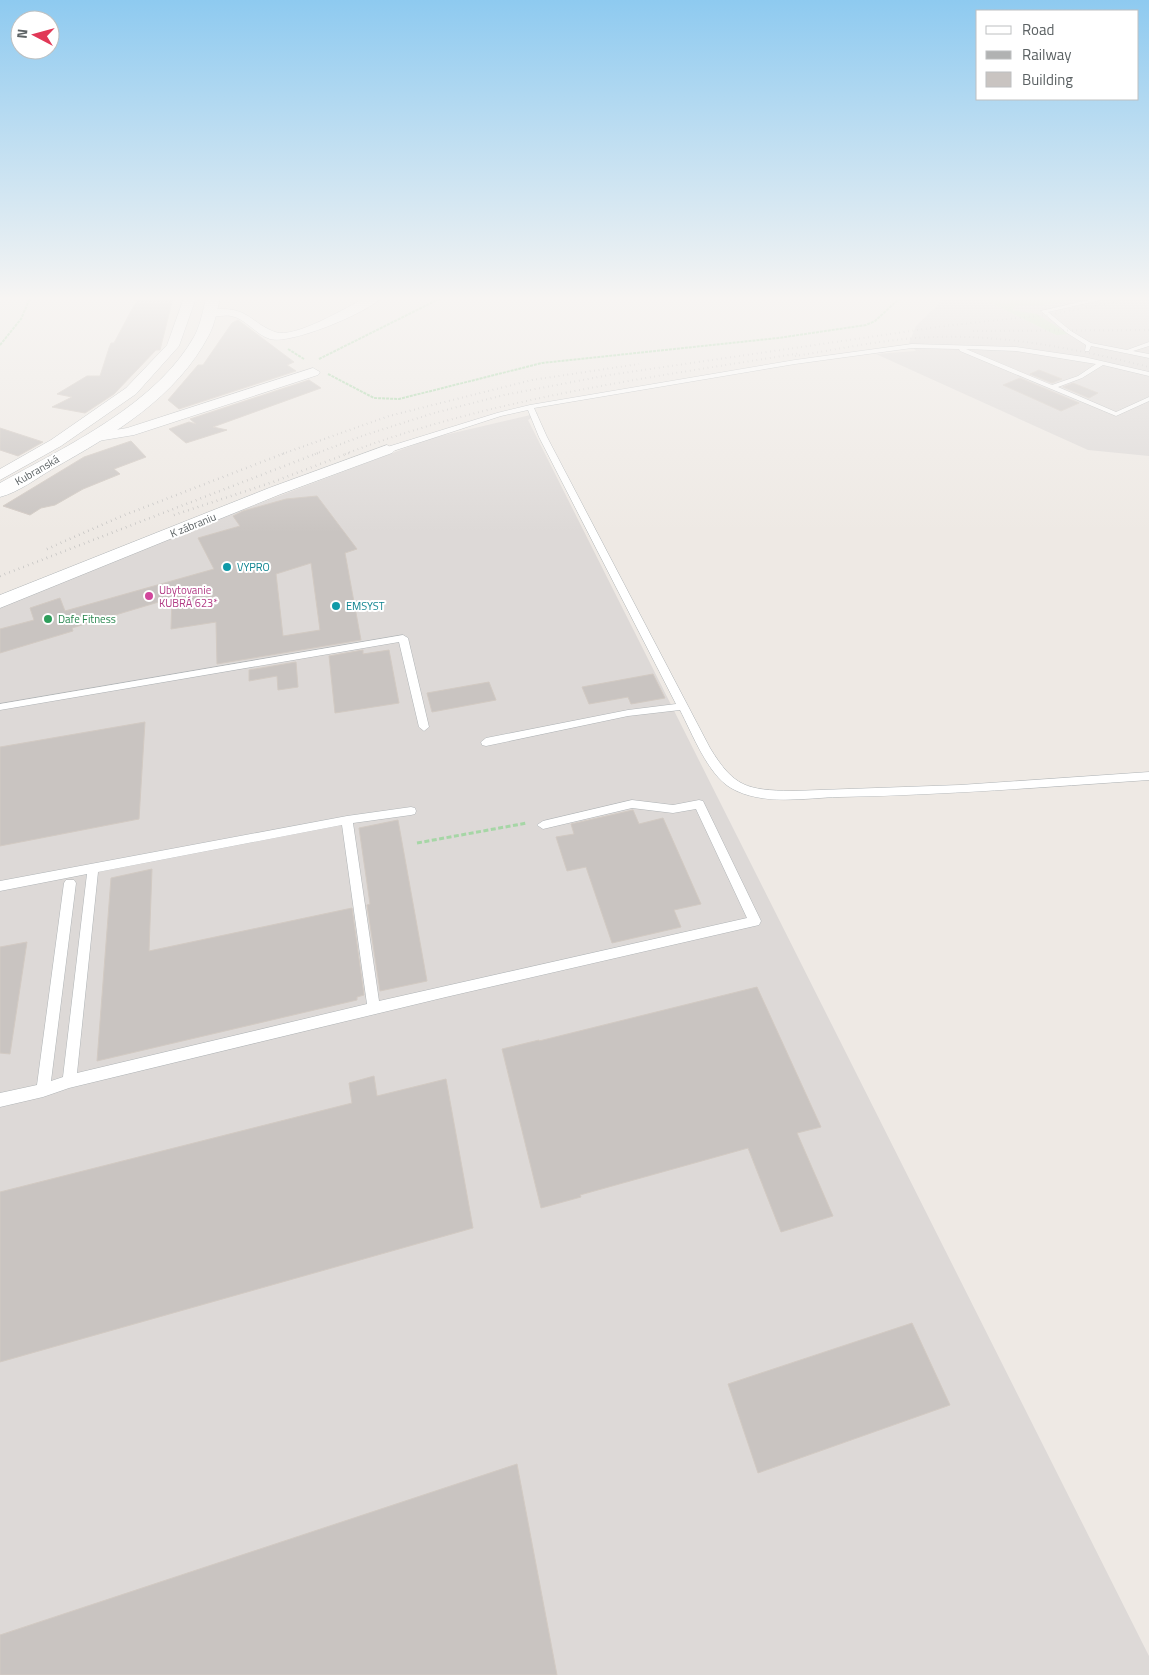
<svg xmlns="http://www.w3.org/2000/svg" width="1149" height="1675" font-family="'Titillium Web',sans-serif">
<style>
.industrial{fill:#ddd9d7}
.green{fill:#cbe4c2}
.building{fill:#c9c4c1;stroke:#d2cac3;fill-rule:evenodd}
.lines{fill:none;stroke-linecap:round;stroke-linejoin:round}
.lane-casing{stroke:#b0b4b6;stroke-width:1}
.street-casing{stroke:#b0b4b6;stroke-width:1}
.secondary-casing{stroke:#afb4b7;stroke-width:1}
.path-far1{stroke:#a6d6a6;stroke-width:2;stroke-dasharray:3 1;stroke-linecap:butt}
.path{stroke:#a6d6a6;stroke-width:3;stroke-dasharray:5 2.5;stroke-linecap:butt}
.lane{fill:#fff;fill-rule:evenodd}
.street{fill:#fff;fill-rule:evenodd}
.secondary{fill:#fff;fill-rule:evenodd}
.rail-far1{stroke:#b1b2b2;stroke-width:2;stroke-dasharray:0.5 4;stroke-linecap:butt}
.rail{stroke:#b1b2b2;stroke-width:2.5;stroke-dasharray:0.5 4.5;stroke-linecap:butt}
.culture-dot{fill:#0f9aa8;stroke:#fff;stroke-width:2}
.hotel-dot{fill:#d1479c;stroke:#fff;stroke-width:2}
.leisure-dot{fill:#2e9e5b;stroke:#fff;stroke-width:2}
.labels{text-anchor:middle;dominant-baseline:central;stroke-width:4;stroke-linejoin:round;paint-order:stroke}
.far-street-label{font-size:11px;fill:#5c6264;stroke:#fff}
.far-culture-label{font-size:11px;fill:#0d838f;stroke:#fff;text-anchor:start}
.far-hotel-label{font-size:11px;fill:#b23c85;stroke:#fff;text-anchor:start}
.far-leisure-label{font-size:11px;fill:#27864d;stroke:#fff;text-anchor:start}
</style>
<rect width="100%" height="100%" fill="#eee9e4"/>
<!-- industrial -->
<path class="industrial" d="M945,298H981L1056,335L1024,313L1011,310L1017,305H1042L1082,298H1149V456L1088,450L876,354L916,351L909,343L916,326Z
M539,413L528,420L1149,1656V1675H0V606L184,532L432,438Z"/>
<!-- green -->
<path class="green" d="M981,298H1082L1042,305H1017L1012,310L1037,314L1068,334L1056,335Z"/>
<!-- building -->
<path class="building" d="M138,298H173L160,350H156L114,394L85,413L52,407L72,397L57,394L87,376H100L109,348L111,343H114Z
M238,320L294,362L287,365L296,371L179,409L168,400L198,365H203L232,323Z
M1039,370L1062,379L1052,383L1030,374Z
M1020,378L1079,403L1061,411L1003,385Z
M309,380L321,388L213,427L227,430L186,443L169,429L189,422L196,424L190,419Z
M1073,383L1098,393L1089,398L1063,387Z
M0,428L43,442L18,456L0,450Z
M131,441L146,457L114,469L120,474L83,489L55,505L41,508L30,515L3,506L84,457Z
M317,496L357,549L345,553L361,640L217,664L216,622L171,629L172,598L72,628L73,631L0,653V629L34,620L30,608L60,598L65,611L214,569L198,538L240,526L233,516L243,511L286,499ZM311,563L320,630L283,636L276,574Z
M363,650V654L389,650L399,703L335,713L329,656Z
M296,662L298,687L278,690L277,676L249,681V670Z
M653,674L665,698L631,704L628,697L589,704L582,687Z
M489,682L496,700L432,712L427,693Z
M145,722L139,819L0,846V747Z
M633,810L639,824L663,818L701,904L674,910L681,927L612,943L586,867L567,871L556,837L574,834L571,824Z
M398,820L427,981L380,991L367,905L370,904L359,828Z
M152,869L149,951L352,908L364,995L357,997V1000L97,1061L111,878Z
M27,942L10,1054L0,1053V947Z
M757,987L821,1127L797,1133L833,1216L781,1232L748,1148L580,1195L581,1197L541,1208L502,1049L539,1040V1041Z
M374,1076L377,1096L446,1079L473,1228L0,1362V1192L352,1103L349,1083Z
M912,1323L950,1405L758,1473L728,1384Z
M517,1464L557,1675H0V1635Z"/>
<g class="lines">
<!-- lane casing -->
<g class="lane-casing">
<path id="lane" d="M1097,298H1109L1048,312L1071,331L1091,343L1127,350L1149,342V346L1133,351L1149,354V358L1091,346L1089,351H1085L1086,345L1067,333L1041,311Z
M912,344L1016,347L1084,357L1149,372V376L1103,365L1082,378L1058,387L1116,412L1149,397V401L1116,416L960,351L959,349L912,348L795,364L534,408L547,437L710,748C734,787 746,790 792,791L960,785L1149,772V780C1046,787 943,795 839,797C805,798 762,806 731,788C708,775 692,733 680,710L628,716L486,746L482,745L481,742L486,738L628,710L676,704L539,437L528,410L501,416L390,452H384V448L497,413L530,405L795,360ZM966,349L1016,351L1096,364L1078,376L1052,385Z
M403,635L408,638L429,727L424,731L419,727L399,642L0,710V704Z
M632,800L673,805L699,800L703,801L761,921L759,925L446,997L69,1088L43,1097L0,1107V1093L37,1085L64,883L66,880H74L76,883L51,1081L63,1077L87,874L0,891V881L347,816L411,807L415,808L416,811L415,814L411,815L353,823L379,1001L747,918L696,809L673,813L632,808L543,829L537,825L543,821ZM342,825L367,1004L77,1073L98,872Z"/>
</g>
<!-- street casing -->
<g class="street-casing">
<path id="street" d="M184,298H196L179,346L136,394L61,446L0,480V469L51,440L126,388L167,345Z
M365,298H381C367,313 290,345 270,339C256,335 245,318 231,316C222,314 211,320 205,313C209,309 213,309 219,309C249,308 251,323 275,332C295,339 347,307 365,298Z
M313,368L320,372L318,375L134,435L92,442L85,438L92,434L127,428Z
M387,445L395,450L392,453L281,494L0,608V595L269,488Z"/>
</g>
<!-- secondary casing -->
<g class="secondary-casing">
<path id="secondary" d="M206,298H220C217,310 215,324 209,335C177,397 113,435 54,468C37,478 19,492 0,497V483C67,446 157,404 195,335C201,323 203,310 206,298Z"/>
</g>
<!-- path-far1 -->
<path class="path-far1" d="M0,345L21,319L30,298
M288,349L304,359
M319,359L441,298
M328,374L374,398L399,399L542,363L778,338L866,325L875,321L900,298"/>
<!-- path -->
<path class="path" d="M417,843L527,823"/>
<!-- lane -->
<use href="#lane" class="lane"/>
<!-- street -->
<use href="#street" class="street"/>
<!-- secondary -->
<use href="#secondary" class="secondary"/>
<!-- rail-far1 -->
<path class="rail-far1" d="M973,331L1149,330
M795,356C835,350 875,341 916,338C995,332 1073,348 1149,367
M282,454L389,416L532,380L639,364
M315,454L362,436L434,413L504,395L609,375L952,325L1047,315L1137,298
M345,454C491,398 647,378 801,353"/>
<!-- rail -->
<path class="rail" d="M174,515L273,482L349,453
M47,549L122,516L285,453
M0,576L318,453"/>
</g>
<!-- sky -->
<linearGradient id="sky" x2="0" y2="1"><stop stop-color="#8ecaf0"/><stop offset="0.56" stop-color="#f7f5f3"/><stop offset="1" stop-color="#f7f5f3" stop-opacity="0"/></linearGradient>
<rect width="1149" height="533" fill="url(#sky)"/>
<!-- markers -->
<g class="culture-dot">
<circle cx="227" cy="567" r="5"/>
<circle cx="336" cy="606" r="5"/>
</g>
<circle class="hotel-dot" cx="149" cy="596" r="5"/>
<circle class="leisure-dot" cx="48" cy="619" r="5"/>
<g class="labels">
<!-- far-street labels -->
<g class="far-street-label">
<text transform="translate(37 470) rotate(-30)">Kubranská</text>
<text transform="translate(193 525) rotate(-22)">K zábraniu</text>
</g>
<!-- far-culture labels -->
<g class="far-culture-label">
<text x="237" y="567">VYPRO</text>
<text x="346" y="606">EMSYST</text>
</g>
<!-- far-hotel labels -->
<g class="far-hotel-label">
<text x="159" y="590">Ubytovanie<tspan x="159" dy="13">KUBRÁ 623*</tspan></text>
</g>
<!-- far-leisure labels -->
<g class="far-leisure-label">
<text x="58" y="619">Dafe Fitness</text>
</g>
</g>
<!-- legend -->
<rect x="976" y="10" width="162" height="90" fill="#ffffff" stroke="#bec0c1"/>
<rect x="986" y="26" width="25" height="8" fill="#ffffff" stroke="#bec0c1"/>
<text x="1022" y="35" font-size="15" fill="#5c6264">Road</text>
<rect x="986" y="51" width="25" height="8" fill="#b1b2b2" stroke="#bec0c1"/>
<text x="1022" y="60" font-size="15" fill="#5c6264">Railway</text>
<rect x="986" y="72" width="25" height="15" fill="#c9c4c1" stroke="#bec0c1"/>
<text x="1022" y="85" font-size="15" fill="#5c6264">Building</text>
<!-- north arrow -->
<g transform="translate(35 35) rotate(276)"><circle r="24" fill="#ffffff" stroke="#bec0c1"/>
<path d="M0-4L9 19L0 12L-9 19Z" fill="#e13857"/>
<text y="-8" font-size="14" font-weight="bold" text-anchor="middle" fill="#5c6264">N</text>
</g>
</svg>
